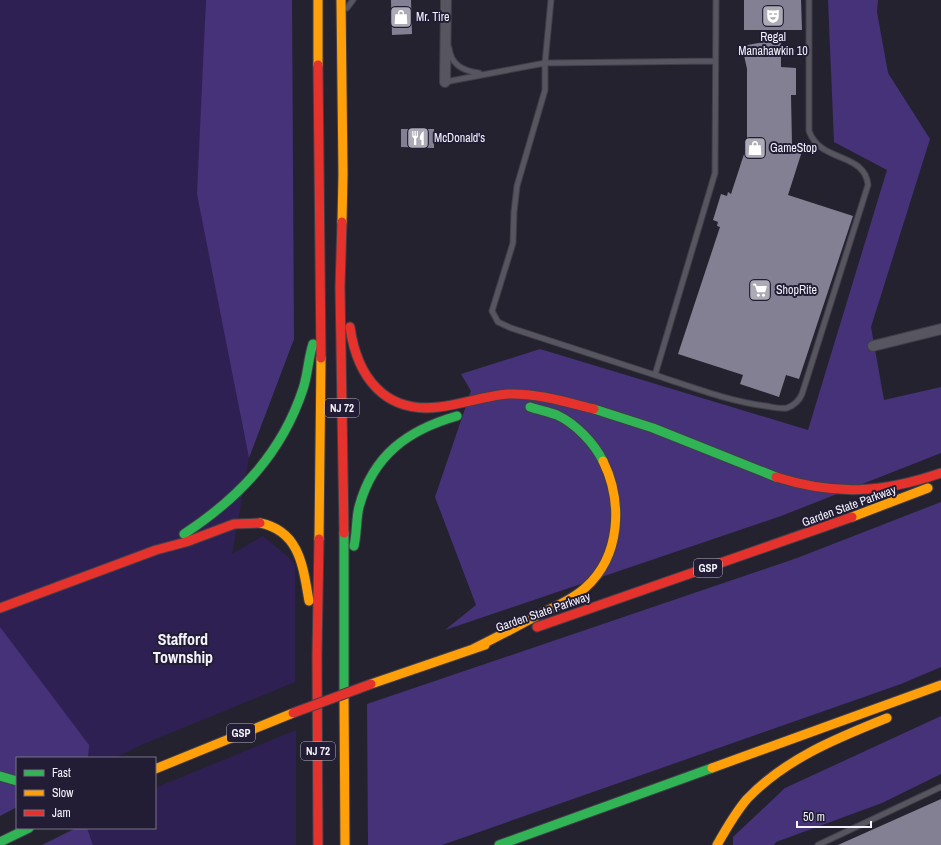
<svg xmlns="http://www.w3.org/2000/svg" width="941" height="845" font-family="'Archivo Narrow',sans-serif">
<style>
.green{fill:#2f2054}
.forest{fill:#463279}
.building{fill:#848093}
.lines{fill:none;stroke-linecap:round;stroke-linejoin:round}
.lane-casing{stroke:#403f48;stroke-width:7}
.street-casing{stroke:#403f48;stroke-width:12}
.fast-casing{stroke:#403f48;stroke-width:11}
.slow-casing{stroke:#403f48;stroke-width:11}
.jam-casing{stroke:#403f48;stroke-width:11}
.lane{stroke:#57555f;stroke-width:5}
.street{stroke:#57555f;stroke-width:10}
.fast{stroke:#30b455;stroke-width:9}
.slow{stroke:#ff9f0a;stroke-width:9}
.jam{stroke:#e5322d;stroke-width:9}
.jam-bridge-casing{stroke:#403f48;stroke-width:11;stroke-linecap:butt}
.jam-bridge{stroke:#e5322d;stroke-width:9}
.labels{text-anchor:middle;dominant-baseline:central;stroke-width:4;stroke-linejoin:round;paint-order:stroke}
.shield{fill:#221d34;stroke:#b5b3c1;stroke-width:1}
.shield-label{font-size:11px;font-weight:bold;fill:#f4f3fd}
.poi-label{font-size:12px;fill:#f4f3fd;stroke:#221d34;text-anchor:start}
.street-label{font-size:12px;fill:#f4f3fd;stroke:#221d34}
.district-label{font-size:16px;font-weight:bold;fill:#f4f3fd;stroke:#221d34}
</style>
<rect width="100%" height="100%" fill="#25222f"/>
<!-- green -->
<path class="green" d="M0,0H206L205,26L240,414L249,458L232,554L263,536L293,561L295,566V682L141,745L115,758H88V745L0,627Z
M296,730V845H93L87,828H155V788Z"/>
<!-- forest -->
<path class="forest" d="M206,0H292L294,339L249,458L197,194Z
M828,0H878L877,12L888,73L930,139L871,327L884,400L941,387V453L781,516L445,630L476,605L435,497L471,391L461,374L540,349L808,430L887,170L834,142Z
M941,502V667L901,684L442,845H368L367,704L797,558Z
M0,627L89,745L88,758H17V807L0,816Z
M941,716V774L882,803L776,842L774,845H733V837L785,788Z
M76,828H87L93,845H42Z"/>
<!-- building -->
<path class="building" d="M391,0H411L412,34L392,35Z
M744,0H801L802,30H744Z
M781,39V67L796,68V95H791L792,145H804L788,195L853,216L799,379L786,375L779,397L740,384L743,375L678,354L720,227L717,226L718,222L713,220L721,194L727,196L728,192L731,194L747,145V69L742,46Z
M401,129H434V148L401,147Z
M941,799V845H838Z"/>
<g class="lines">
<!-- lane casing -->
<g class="lane-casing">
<path id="lane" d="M347,8L353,0
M449,48C451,65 463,71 479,73
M715,61L545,63V90L517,186L514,212L513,243L492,311L498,322L511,328L655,375L715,173L716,0
M445,82L545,63L551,0
M655,375C692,387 728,401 766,406C772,407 780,409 787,408C795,405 799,401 802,394L868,185C865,152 820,163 809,131V0
M818,845L941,787"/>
</g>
<!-- street casing -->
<g class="street-casing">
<path id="street" d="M445,82L446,0
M873,346L941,329"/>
</g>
<!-- fast casing -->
<g class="fast-casing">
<path id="fast" d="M530,407C539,410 549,412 557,415C576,424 594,443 603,461
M594,409L653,428L776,477
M344,533V693
M184,534C239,498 282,453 303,389C308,374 308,359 313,344
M354,546C357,533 356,519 359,507C373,455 408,430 457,416
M0,776L17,781
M0,842L29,828
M499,845L712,768"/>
</g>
<!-- slow casing -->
<g class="slow-casing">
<path id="slow" d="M318,0V65
M341,0L343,174L342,222
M852,517L928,488
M260,523C300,531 303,567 309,601
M319,539L321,358
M473,649C495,638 516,627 538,615C554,607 572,600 585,588C621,556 623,502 603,461
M371,684L485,645
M344,693L345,845
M712,768L941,685
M155,769L293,713
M717,845C726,829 735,813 747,799C785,759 837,738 887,718"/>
</g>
<!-- jam casing -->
<g class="jam-casing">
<path id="jam" d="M318,65L321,358
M342,222L340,287L344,533
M350,327C357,377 385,414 439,407C463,404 484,396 508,394C537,393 566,402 594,409
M776,477C836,496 883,493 941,473
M0,608L156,550L186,542L234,524L260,523
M537,627L852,517
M318,845L317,656L319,539"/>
</g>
<!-- lane -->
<use href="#lane" class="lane"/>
<!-- street -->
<use href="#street" class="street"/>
<!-- fast -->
<use href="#fast" class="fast"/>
<!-- slow -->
<use href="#slow" class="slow"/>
<!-- jam -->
<use href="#jam" class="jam"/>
<!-- jam-bridge casing -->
<g class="jam-bridge-casing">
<path id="jam-bridge" d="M293,713L371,684"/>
</g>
<!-- jam-bridge -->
<use href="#jam-bridge" class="jam-bridge"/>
</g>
<!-- icons -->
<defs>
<g id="theatre-square" transform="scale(1.15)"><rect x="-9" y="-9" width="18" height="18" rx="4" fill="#acaab5" stroke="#221d34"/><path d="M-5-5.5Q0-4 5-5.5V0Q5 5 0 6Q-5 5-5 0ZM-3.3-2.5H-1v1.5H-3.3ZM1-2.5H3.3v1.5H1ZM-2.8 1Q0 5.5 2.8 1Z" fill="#fff"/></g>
<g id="shop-square" transform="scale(1.15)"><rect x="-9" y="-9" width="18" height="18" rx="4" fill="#acaab5" stroke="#221d34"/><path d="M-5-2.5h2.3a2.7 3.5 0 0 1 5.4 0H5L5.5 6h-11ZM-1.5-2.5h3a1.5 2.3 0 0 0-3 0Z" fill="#fff"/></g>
<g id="restaurant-square" transform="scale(1.15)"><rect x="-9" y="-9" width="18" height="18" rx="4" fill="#acaab5" stroke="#221d34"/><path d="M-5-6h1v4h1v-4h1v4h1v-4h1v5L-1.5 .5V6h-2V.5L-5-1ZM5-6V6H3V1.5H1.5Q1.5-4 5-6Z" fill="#fff"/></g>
<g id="supermarket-square" transform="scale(1.15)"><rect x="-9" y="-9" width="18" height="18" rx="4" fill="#acaab5" stroke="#221d34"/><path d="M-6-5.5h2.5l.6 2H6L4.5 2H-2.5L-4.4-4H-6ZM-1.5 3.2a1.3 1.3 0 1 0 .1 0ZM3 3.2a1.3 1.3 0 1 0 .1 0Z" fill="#fff"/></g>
</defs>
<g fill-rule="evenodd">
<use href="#theatre-square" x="773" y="16"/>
<use href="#shop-square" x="401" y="17"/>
<use href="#restaurant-square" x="418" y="138"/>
<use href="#shop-square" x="755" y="148"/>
<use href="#supermarket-square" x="760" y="290"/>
</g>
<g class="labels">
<!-- shield labels -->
<g class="shield">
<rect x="325" y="399" width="34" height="18" rx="3"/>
<rect x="694" y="559" width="28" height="18" rx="3"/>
<rect x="227" y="724" width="28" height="18" rx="3"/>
<rect x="301" y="742" width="34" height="18" rx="3"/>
</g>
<g class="shield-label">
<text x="342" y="408">NJ 72</text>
<text x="708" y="568">GSP</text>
<text x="241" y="733">GSP</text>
<text x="318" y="751">NJ 72</text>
</g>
<!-- poi labels -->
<g class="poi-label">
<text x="416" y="17">Mr. Tire</text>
<text x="773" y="37" text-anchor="middle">Regal<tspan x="773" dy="14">Manahawkin 10</tspan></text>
<text x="434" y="138">McDonald's</text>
<text x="770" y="148">GameStop</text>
<text x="776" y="290">ShopRite</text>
</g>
<!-- street labels -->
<g class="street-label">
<text transform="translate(849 506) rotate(-20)">Garden State Parkway</text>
<text transform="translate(543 612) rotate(-19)">Garden State Parkway</text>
</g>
<!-- district labels -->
<g class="district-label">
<text x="183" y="639">Stafford<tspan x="183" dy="18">Township</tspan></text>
</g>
</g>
<!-- legend -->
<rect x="16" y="757" width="140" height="72" fill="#221d34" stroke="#767384"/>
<rect x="24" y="770" width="20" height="6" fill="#30b455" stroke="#767384"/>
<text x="52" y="777" font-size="12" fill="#f4f3fd">Fast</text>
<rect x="24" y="790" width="20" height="6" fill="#ff9f0a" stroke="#767384"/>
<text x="52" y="797" font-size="12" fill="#f4f3fd">Slow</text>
<rect x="24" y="810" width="20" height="6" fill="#e5322d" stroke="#767384"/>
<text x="52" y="817" font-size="12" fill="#f4f3fd">Jam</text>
<!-- scale -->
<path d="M797 821v6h74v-6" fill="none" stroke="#f4f3fd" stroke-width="2"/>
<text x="803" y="821" font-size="12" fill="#f4f3fd" stroke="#221d34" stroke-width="3" paint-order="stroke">50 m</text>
</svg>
